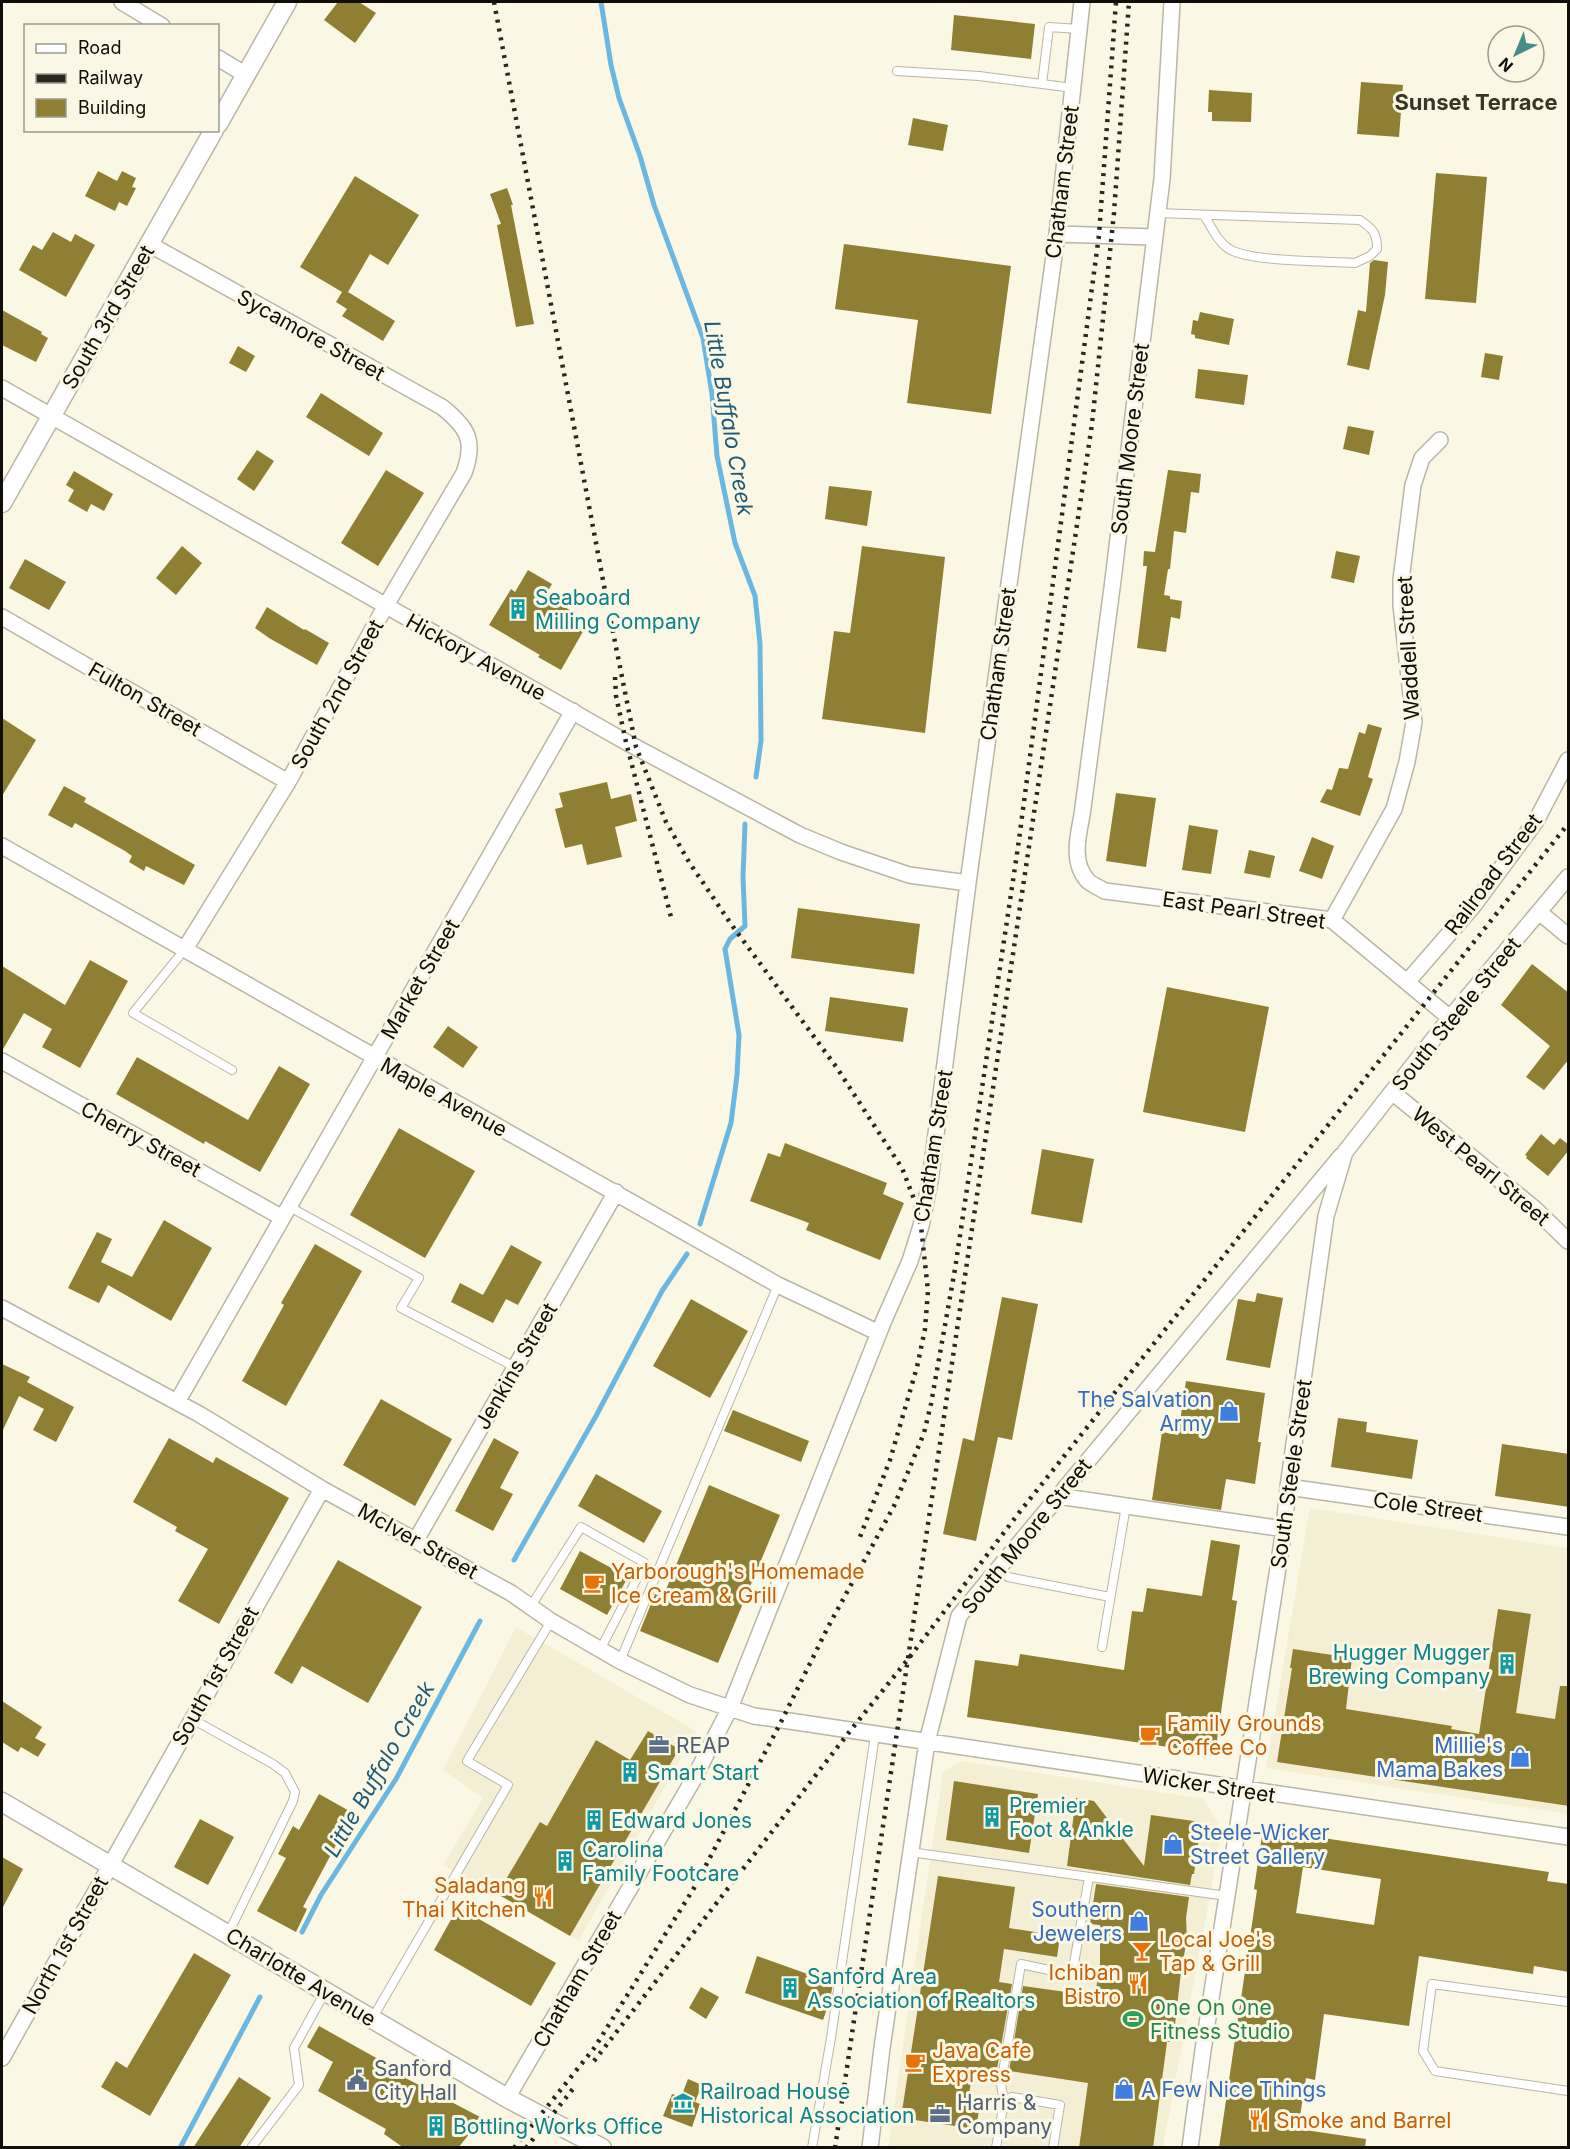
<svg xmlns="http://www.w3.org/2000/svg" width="1570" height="2149" font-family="Inter,sans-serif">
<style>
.built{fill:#f4efd4}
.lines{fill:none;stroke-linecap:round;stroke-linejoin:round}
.stream{stroke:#6ab8e2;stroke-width:5}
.building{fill:#8f7f32;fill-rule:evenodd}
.service-casing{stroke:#bab6a5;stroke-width:10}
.minor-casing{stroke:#bab6a5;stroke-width:18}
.tertiary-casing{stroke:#bab6a5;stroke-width:21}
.service{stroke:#fff;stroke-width:8}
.minor{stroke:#fff;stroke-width:15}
.tertiary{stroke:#fff;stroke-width:18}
.rail{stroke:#282720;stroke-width:4.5;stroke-dasharray:3 6;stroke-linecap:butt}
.labels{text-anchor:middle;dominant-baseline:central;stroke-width:6;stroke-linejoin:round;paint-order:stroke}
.street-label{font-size:21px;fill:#0f0e08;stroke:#faf7e4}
.culture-label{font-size:21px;fill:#0d838f;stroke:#faf7e4;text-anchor:start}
.shop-label{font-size:21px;fill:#366cbe;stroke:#faf7e4;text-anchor:end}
.food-label{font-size:21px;fill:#c56008;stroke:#faf7e4;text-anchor:start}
.service-label{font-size:21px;fill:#4e5e75;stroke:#faf7e4;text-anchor:start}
.leisure-label{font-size:21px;fill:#27864d;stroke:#faf7e4;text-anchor:start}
.neighbourhood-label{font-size:22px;font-weight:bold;fill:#383526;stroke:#faf7e4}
.water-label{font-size:22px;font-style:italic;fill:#1f5b79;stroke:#faf7e4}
</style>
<rect width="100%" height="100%" fill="#faf7e4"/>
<!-- built -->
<path class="built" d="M1310,1508L1568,1548V1814L1266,1768Z
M516,1627L696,1731L579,1941L443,1865L483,1798L443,1770Z
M962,1761L1204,1799L1222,1831L1163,2147L888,2148L943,1772Z"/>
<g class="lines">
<!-- stream -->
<path class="stream" d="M601,2L611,65L619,98L640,156L654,205L703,338L712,394L717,456L735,543L755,596L760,644L761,741L756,777
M700,1224L731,1123L737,1075L739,1035L725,949L730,939L745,926L743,877L745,824
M514,1560L596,1416L662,1291L687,1254
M302,1932L321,1895L396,1779L480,1621
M180,2148L260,1997"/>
</g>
<!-- building -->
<path class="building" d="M338,2H359L376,13L355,43L324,20Z
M954,15L1035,24L1031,59L951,50Z
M1361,82L1403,85L1399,137L1357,134Z
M1209,90L1252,93L1251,122L1212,121V112H1208Z
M913,118L948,125L943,151L908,145Z
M98,171L117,181L122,171L136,178L132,187L136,188L127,206L119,202L115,211L85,196Z
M1436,173L1487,177L1476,303L1425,299Z
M355,176L419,215L388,265L370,254L348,292L395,321L383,341L342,316L347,309L336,302L342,292L300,267Z
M507,188L513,205H511L534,324L516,327L497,225L501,224L490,194Z
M53,232L71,242L75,234L95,245L66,297L19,270L33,245L42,250Z
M844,244L1011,266L991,414L907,403L918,320L835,309Z
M1374,260L1388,262L1385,295L1369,370L1347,365L1358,310L1366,312L1370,263Z
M2,310L42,332L41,334L48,338L36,362L2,345Z
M1200,312L1234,319L1229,345L1195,338V335L1191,334L1193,320L1198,321Z
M238,346L255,356L246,372L229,363Z
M1485,353L1503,356L1499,380L1481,377Z
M1198,369L1248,375L1244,405L1195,398Z
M321,393L383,433L369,456L306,417Z
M1348,426L1374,431L1369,455L1343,449Z
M257,450L274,461L254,491L237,479Z
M386,470L424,493L378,566L341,543Z
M1168,470L1201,474L1199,493L1191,492L1186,533L1174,531L1170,569H1168L1164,595L1170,596V599L1182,601L1180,619L1171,617L1166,652L1137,648L1147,566H1143L1144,551L1155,552Z
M74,471L113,494L104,511L91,504L87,512L68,501L74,490L66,485Z
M829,486L872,491L867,526L825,519Z
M182,546L202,563L176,595L156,578Z
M862,546L945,557L925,733L822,719L834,631L850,633Z
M1336,551L1360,556L1354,583L1331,578Z
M25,559L66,582L49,610L9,588Z
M528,570L552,584L545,596L589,621L561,670L538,657L540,655L489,625L511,589L515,592Z
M267,607L304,630L305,629L329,643L317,665L269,638L255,628Z
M2,718L36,740L2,796Z
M1368,724L1382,728L1368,777L1373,779L1360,816L1320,802L1327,789L1332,790L1339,768L1348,769L1359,732L1365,734Z
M607,782L611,799L631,794L637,821L615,827L622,857L587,865L582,844L565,848L555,809L563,807L559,793Z
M64,786L86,798L84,802L195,865L184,885L146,866L144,871L129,862L132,856L125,851L75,823L72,828L48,815Z
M1116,793L1156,798L1146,867L1106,861Z
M1189,825L1218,830L1211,874L1182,870Z
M1312,837L1334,846L1322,879L1299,871Z
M1249,850L1275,856L1270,878L1244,873Z
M798,908L920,924L914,974L791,958Z
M90,960L128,981L80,1068L42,1047L52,1029L24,1013L2,1051V966L65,1005Z
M1532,964L1569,993V1059L1544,1090L1526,1077L1550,1046L1501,1005Z
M1167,987L1269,1007L1245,1132L1143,1112Z
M830,997L908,1008L903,1042L825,1031Z
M448,1026L478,1047L463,1068L433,1047Z
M137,1057L248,1120L279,1066L310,1084L260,1172L205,1141L204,1144L116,1094Z
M399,1128L475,1171L425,1258L350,1215Z
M1541,1134L1554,1145L1560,1138L1569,1145V1150L1548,1176L1526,1158L1527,1156L1525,1155Z
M785,1143L887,1183L883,1194L904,1203L880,1260L806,1230L809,1223L750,1201L768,1153L780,1157Z
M1042,1149L1094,1159L1082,1223L1031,1214Z
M164,1220L212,1248L171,1321L108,1285L99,1303L68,1288L97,1232L112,1239L101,1262L132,1277Z
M315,1244L362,1271L286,1406L242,1381L284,1305L281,1303Z
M511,1245L542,1262L518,1305L506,1299L493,1323L451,1302L460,1283L483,1295Z
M1257,1293L1283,1298L1270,1368L1226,1360L1238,1299L1255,1302Z
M1002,1297L1038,1304L1012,1440L998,1437L976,1541L943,1534L963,1438L974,1441Z
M691,1299L748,1331L710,1398L653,1366Z
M2,1364L30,1377L27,1382L74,1407L56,1442L33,1430L44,1409L19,1396L2,1432Z
M1186,1381L1265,1393L1258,1442H1261L1255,1484L1226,1479L1221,1510L1152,1500L1162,1432L1178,1435Z
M381,1399L452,1439L415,1506L343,1465Z
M733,1410L809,1441L801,1462L724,1431Z
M1338,1418L1367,1422L1366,1432L1418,1440L1412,1479L1331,1467Z
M169,1438L213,1463L216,1457L289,1498L219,1624L178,1601L208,1549L175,1531L177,1527L133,1502Z
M494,1438L519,1452L500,1488L513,1494L493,1531L455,1511Z
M1502,1444L1569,1454V1507L1495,1496Z
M596,1474L662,1511L644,1543L578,1506Z
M709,1485L780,1515L718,1663L640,1631L655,1594L663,1597Z
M1211,1540L1240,1545L1232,1600L1237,1601L1215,1754L967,1717L975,1660L1018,1666L1020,1654L1124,1670L1132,1611L1143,1612L1147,1588L1202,1596Z
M580,1551L628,1577L607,1615L560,1589Z
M338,1560L422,1607L368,1703L302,1666L292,1684L274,1673Z
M1498,1609L1531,1614L1516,1713L1555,1719L1560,1686H1569V1806L1277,1762L1292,1668H1290L1293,1649L1352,1658L1346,1709L1452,1726L1451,1729L1479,1734Z
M2,1701L42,1727L35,1738L46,1744L38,1757L21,1747L18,1752L2,1742Z
M648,1731L679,1749L570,1936L496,1893L503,1880L505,1881L540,1822L547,1826L596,1740L630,1760Z
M954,1781L1038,1794L1029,1853L946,1840Z
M319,1794L353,1813L303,1907L307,1909L296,1932L257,1911L286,1858L278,1854L293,1826L299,1830Z
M1076,1798L1094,1801L1144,1866L1151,1815L1201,1822L1194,1874H1192L1190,1885L1067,1866Z
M200,1819L234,1837L208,1885L174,1867Z
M1263,1829L1549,1872L1547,1881L1569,1884V1972L1534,1966L1533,1974L1419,1956L1409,2026L1324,2014L1315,2080L1306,2078L1298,2129L1366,2139L1365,2148H1219L1257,1890L1254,1889ZM1303,1867L1381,1879L1374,1925L1296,1913Z
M2,1857L23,1869L2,1909Z
M938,1876L1015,1887L1009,1928L1060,1936L1057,1957L1004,1949L999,1982L1012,1984L997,2069L993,2068L992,2071L973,2068L967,2108L979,2110L976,2129L901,2118Z
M1096,1884L1189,1897L1186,1918L1187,1939L1181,1972L1173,2042H1167L1153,2148H1079L1088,2083L1009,2071L1023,1986L1095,1996L1100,1963V1925L1090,1924Z
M458,1907L556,1963L531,2006L434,1950Z
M194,1953L231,1975L150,2116L101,2087L116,2061L127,2068Z
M757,1956L833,1983L830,2000L823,2020L745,1993Z
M701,1987L719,1997L706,2019L689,2008Z
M319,2026L396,2069L394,2072L482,2118L458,2148H404L384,2134L386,2129L318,2091L333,2062L307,2047Z
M239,2077L271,2098L239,2148H193Z
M688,2079L702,2085L695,2102L700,2104L692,2127L663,2116L672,2094L681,2097Z"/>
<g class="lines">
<!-- service casing -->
<g class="service-casing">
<path id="service" d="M897,71L979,76L1042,84
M1073,88L1042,84L1049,27L1079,29
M1157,213L1360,220C1373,229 1377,233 1377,249L1370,256L1355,263C1327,261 1250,262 1229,249C1217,241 1211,226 1204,215
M185,949L133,1013L232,1070
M288,1206L419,1278L401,1308L515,1367
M998,1569L1008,1577L1110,1597
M531,1606L581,1527L645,1563L600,1650
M1102,1647L1126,1506
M620,1661L778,1285
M192,1719L273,1764L285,1773L295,1792L293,1801L228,1934
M910,1852L1227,1896
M1568,2002L1432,1984L1423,2051L1435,2071L1568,2091
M372,2019L508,1785L467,1761L551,1621
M1004,2102L1001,2084L1021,1964L1072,1975L1089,1877
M251,2148L299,2085L294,2048L325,1992
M812,2148L831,2038L875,1735
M996,2148L1004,2102L1012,2097L1060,2105L1053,2148"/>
</g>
<!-- minor casing -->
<g class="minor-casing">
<path id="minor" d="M122,2L162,26
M1172,2L1162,179L1112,588L1082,815C1078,836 1071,863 1088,881C1092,885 1100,888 1105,891L1332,920L1450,1018
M218,58L246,75
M1057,234L1154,237
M149,244L442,407C467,427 476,440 464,473L385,607L288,782L185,949
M2,388L626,742L800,835L841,852L909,875L968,883
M2,617L288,782
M2,846L778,1285L879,1333
M1539,912L1568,936
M1332,920L1394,809L1407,762L1414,722L1401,605V580L1413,485L1422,458L1440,440
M1408,981L1474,905L1536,821L1568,760
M2,1061L281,1217
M1392,1092L1535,1209L1568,1241
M2,1308L199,1414L322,1489L511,1593L551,1621L620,1661L690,1695L754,1716L769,1718L1568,1837
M177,1402L573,711
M1288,1487L1568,1527
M1058,1496L1284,1529
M416,1540L616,1192
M2,2058L322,1489
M507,2098L692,1782L730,1708L884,1320L910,1261L921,1226L930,1181L968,883L1057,234L1082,2
M870,2148L882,2048L927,1742L959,1616L1341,1156
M1190,2148L1203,2050L1284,1529L1288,1487L1326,1216L1345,1152L1450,1018L1568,877"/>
</g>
<!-- tertiary casing -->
<g class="tertiary-casing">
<path id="tertiary" d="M218,124L287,2
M2,503L214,130
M2,1802L507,2098L602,2148"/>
</g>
<!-- service -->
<use href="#service" class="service"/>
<!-- minor -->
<use href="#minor" class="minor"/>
<!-- tertiary -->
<use href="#tertiary" class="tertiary"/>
<!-- rail -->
<path class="rail" d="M494,2L609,612L636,747L666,822L689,862L731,924L837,1068L881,1136L902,1168L914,1199L921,1226L928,1291L925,1329L917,1367L890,1460L858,1542
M615,677L616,696L626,742L672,921
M594,2061L850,1731L909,1658L1018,1514L1568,824
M514,2148L595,2047L694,1888L782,1720L828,1627L894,1506L924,1433L931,1404L955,1269L1018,847L1099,235L1116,2
M526,2148L576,2085
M835,2148L1092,424L1114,213L1129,2"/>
</g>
<!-- icons -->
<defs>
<g id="building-bare" transform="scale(1.62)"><path d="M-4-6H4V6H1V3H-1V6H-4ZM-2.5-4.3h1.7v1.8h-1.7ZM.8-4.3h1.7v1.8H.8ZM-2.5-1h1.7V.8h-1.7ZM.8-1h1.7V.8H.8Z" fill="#0f9aa8" stroke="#faf7e4" stroke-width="2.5" paint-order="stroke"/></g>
<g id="shop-bare" transform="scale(1.62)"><path d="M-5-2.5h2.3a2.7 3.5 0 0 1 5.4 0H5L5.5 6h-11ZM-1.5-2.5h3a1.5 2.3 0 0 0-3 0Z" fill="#3f7fe0" stroke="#faf7e4" stroke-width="2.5" paint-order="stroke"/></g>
<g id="cafe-bare" transform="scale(1.62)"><path d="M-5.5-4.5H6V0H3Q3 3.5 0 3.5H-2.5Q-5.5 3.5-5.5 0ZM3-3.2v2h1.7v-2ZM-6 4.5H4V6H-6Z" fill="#e8710a" stroke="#faf7e4" stroke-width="2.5" paint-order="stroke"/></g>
<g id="office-bare" transform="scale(1.62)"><path d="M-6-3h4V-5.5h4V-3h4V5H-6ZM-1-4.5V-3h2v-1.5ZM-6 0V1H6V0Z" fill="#5c6f8a" stroke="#faf7e4" stroke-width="2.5" paint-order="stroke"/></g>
<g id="restaurant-bare" transform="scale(1.62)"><path d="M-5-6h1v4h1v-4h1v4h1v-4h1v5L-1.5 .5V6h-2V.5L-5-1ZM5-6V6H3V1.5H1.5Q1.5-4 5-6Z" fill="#e8710a" stroke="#faf7e4" stroke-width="2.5" paint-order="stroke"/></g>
<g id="bar-bare" transform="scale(1.62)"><path d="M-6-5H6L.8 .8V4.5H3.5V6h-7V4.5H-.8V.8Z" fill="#e8710a" stroke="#faf7e4" stroke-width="2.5" paint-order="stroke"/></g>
<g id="stadium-bare" transform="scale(1.62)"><path d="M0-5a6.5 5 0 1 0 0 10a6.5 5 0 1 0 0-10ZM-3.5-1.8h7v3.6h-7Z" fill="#2e9e5b" stroke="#faf7e4" stroke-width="2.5" paint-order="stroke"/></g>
<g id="civic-bare" transform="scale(1.62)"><path d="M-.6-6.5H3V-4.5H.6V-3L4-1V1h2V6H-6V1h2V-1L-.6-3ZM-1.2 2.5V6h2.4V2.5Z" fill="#5c6f8a" stroke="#faf7e4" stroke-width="2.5" paint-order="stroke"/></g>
<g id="museum-bare" transform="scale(1.62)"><path d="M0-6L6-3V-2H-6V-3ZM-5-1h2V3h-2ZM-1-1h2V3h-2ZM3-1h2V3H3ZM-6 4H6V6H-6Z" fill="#0f9aa8" stroke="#faf7e4" stroke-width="2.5" paint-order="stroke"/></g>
</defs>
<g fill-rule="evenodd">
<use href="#building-bare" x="518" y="609"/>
<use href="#shop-bare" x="1229" y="1411"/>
<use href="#cafe-bare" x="594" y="1583"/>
<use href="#building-bare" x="1507" y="1664"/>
<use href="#cafe-bare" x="1150" y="1735"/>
<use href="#office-bare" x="659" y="1745"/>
<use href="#shop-bare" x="1520" y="1757"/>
<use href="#building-bare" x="630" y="1772"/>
<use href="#building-bare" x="992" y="1817"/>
<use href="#building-bare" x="594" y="1820"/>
<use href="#shop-bare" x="1173" y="1844"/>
<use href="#building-bare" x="565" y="1861"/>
<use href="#restaurant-bare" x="543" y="1897"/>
<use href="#shop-bare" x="1139" y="1921"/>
<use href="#bar-bare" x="1142" y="1951"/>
<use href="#restaurant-bare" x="1138" y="1984"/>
<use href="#building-bare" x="790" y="1988"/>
<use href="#stadium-bare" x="1133" y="2019"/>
<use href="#cafe-bare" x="915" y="2062"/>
<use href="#civic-bare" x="357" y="2080"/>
<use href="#shop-bare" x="1124" y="2089"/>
<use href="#museum-bare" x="683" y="2103"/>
<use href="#office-bare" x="940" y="2114"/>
<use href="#restaurant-bare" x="1259" y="2120"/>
<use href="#building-bare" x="436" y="2126"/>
</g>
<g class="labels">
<!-- street labels -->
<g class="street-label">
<text transform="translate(1062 182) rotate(-83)">Chatham Street</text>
<text transform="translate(108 317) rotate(-60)">South 3rd Street</text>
<text transform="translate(311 335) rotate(29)">Sycamore Street</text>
<text transform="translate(1130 439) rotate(-83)">South Moore Street</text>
<text transform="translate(1408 648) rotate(-93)">Waddell Street</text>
<text transform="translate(476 657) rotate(29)">Hickory Avenue</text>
<text transform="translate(998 664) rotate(-82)">Chatham Street</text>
<text transform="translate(337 694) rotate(-61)">South 2nd Street</text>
<text transform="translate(145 699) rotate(30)">Fulton Street</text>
<text transform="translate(1493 874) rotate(-53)">Railroad Street</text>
<text transform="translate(1244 910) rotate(8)">East Pearl Street</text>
<text transform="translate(420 979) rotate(-60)">Market Street</text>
<text transform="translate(1456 1014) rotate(-51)">South Steele Street</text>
<text transform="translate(444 1097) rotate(29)">Maple Avenue</text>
<text transform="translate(141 1139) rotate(29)">Cherry Street</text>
<text transform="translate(933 1146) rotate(-81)">Chatham Street</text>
<text transform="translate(1481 1166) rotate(40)">West Pearl Street</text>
<text transform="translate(516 1366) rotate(-60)">Jenkins Street</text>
<text transform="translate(1291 1474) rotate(-82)">South Steele Street</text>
<text transform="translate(1428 1507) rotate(8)">Cole Street</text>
<text transform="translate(1026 1536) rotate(-51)">South Moore Street</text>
<text transform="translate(418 1541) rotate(29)">McIver Street</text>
<text transform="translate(215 1676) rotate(-61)">South 1st Street</text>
<text transform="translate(1209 1785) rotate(9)">Wicker Street</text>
<text transform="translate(65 1945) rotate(-61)">North 1st Street</text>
<text transform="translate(301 1977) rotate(31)">Charlotte Avenue</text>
<text transform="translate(577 1979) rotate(-60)">Chatham Street</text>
</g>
<!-- culture labels -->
<g class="culture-label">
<text x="535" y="597">Seaboard<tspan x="535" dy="24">Milling Company</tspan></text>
<text x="1490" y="1652" text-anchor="end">Hugger Mugger<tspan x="1490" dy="24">Brewing Company</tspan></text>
<text x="647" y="1772">Smart Start</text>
<text x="1009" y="1805">Premier<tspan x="1009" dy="24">Foot &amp; Ankle</tspan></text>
<text x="611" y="1820">Edward Jones</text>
<text x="582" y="1849">Carolina<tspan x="582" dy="24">Family Footcare</tspan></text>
<text x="807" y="1976">Sanford Area<tspan x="807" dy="24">Association of Realtors</tspan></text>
<text x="700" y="2091">Railroad House<tspan x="700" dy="24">Historical Association</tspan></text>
<text x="453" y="2126">Bottling Works Office</text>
</g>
<!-- shop labels -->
<g class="shop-label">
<text x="1212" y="1399">The Salvation<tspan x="1212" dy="24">Army</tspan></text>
<text x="1503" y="1745">Millie's<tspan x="1503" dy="24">Mama Bakes</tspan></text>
<text x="1190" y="1832" text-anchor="start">Steele-Wicker<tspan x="1190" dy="24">Street Gallery</tspan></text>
<text x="1122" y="1909">Southern<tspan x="1122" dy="24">Jewelers</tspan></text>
<text x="1141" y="2089" text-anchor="start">A Few Nice Things</text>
</g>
<!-- food labels -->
<g class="food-label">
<text x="611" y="1571">Yarborough's Homemade<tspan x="611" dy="24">Ice Cream &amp; Grill</tspan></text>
<text x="1167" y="1723">Family Grounds<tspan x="1167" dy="24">Coffee Co</tspan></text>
<text x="526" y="1885" text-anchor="end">Saladang<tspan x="526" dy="24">Thai Kitchen</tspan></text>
<text x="1159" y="1939">Local Joe's<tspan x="1159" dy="24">Tap &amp; Grill</tspan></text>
<text x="1121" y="1972" text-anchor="end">Ichiban<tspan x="1121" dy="24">Bistro</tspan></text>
<text x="932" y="2050">Java Cafe<tspan x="932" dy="24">Express</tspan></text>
<text x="1276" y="2120">Smoke and Barrel</text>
</g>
<!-- service labels -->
<g class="service-label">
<text x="676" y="1745">REAP</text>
<text x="374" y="2068">Sanford<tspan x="374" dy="24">City Hall</tspan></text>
<text x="957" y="2102">Harris &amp;<tspan x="957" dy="24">Company</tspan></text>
</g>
<!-- leisure labels -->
<g class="leisure-label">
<text x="1150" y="2007">One On One<tspan x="1150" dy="24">Fitness Studio</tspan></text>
</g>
<!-- neighbourhood labels -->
<g class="neighbourhood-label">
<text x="1476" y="102">Sunset Terrace</text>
</g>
<!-- water labels -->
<g class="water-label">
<text transform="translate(729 418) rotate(80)">Little Buffalo Creek</text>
<text transform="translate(379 1769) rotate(-60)">Little Buffalo Creek</text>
</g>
</g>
<!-- border -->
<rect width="1570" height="2149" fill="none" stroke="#0f0e08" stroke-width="6"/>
<!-- legend -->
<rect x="24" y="24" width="195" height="108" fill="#faf7e4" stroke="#9c9a8c" stroke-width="1.5"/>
<rect x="36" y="44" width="30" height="9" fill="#ffffff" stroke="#9c9a8c" stroke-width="1.5"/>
<text x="78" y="54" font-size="18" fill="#0f0e08">Road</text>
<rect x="36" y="74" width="30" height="9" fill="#282720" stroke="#9c9a8c" stroke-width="1.5"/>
<text x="78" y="84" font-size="18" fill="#0f0e08">Railway</text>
<rect x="36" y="99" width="30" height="18" fill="#8f7f32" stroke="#9c9a8c" stroke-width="1.5"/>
<text x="78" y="114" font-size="18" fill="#0f0e08">Building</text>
<!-- north arrow -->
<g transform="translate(1516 54) rotate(223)"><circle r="28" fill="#faf7e4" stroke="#9c9a8c" stroke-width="1.5"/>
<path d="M0-4.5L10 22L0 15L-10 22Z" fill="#478e8a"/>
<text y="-9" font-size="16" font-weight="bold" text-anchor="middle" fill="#0f0e08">N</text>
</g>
</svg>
